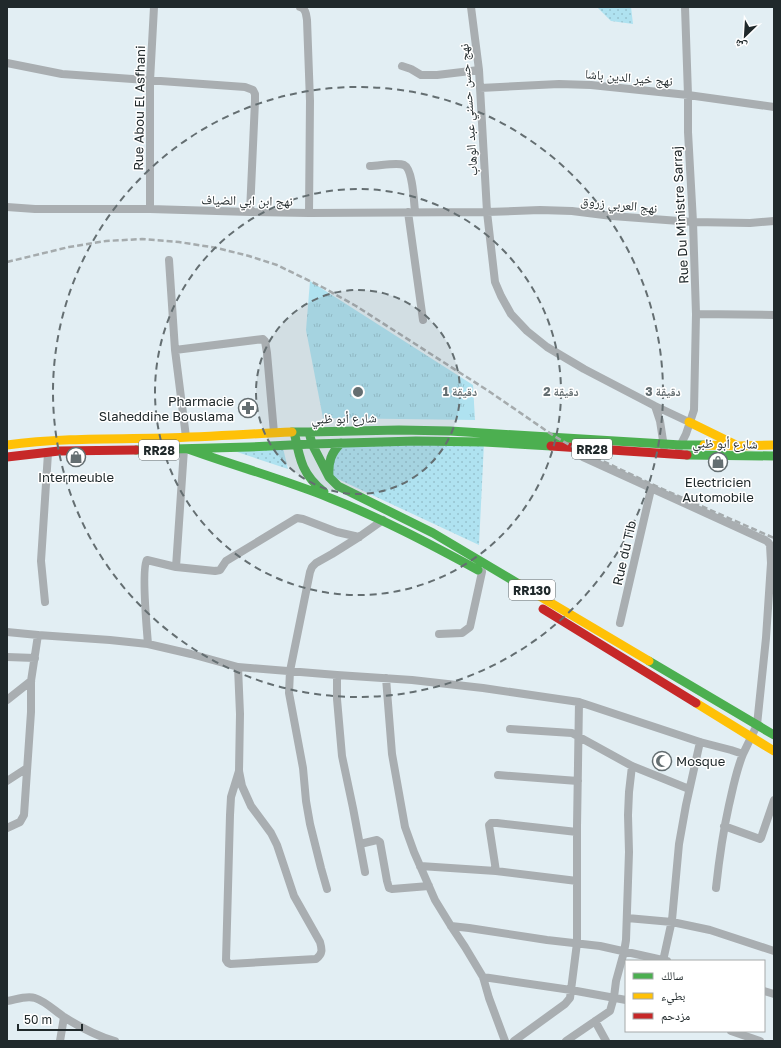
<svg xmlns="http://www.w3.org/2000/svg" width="781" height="1048" font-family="'Golos Text','Noto Naskh Arabic',sans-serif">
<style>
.grass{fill:url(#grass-dots)}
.park{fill:url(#park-tufts)}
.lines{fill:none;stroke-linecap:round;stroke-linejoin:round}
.street{stroke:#a9aeb1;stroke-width:8}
.fast{stroke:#4caf50;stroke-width:9}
.slow{stroke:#ffc107;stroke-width:9}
.jam{stroke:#c62828;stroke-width:9}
.rail{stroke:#a5abad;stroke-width:2.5;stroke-dasharray:6 3;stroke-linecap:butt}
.ring{fill:none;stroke:#646e71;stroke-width:2;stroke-dasharray:7 5}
.labels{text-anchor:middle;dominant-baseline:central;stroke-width:3;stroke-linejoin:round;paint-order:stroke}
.shield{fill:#fff;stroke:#63696b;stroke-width:1}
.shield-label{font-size:12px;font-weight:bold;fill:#20292b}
.street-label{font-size:13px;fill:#20292b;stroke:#fff}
.poi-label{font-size:13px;fill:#20292b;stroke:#fff}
.centre{fill:#646e71;stroke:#fff;stroke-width:2}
.ring-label{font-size:12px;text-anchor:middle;font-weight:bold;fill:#646e71;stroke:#fff;stroke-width:3;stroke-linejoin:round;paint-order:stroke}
</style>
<defs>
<pattern id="grass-dots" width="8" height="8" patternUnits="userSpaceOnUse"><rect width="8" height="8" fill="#afe2f0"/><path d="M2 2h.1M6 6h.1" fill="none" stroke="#96c2ce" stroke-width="1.8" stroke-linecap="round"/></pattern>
<pattern id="park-tufts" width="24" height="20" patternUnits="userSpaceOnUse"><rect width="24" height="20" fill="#afe2f0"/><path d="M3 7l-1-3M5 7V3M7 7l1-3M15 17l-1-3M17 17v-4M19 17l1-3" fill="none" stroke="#96c2ce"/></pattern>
</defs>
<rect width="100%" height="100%" fill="#e2eef3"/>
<!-- grass -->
<path class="grass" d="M597,7H631L633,24L611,21Z
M484,443L479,545L325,473L339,445Z
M283,448L288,469L228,449Z"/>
<!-- park -->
<path class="park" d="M310,281L473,385L475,420L323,418L306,330Z"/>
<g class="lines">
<!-- street -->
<path class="street" d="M300,7C306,9 306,14 307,20L310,101L309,213
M471,7L479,70L487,212L495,282L501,296L511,314L527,331L547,347L584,369L655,406L689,422
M7,63L62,74L245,87L253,90L255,94V101L250,212
M402,66L411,69L421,75H437L479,70
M480,88L559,84L591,85L688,95L774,107
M370,166C379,166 397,162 404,165C413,169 414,203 415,212
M7,207L35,209H150L250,212L309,213L487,212L540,210L572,211L612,216L693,222L750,223L774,221
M150,209V81L154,7
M408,212L423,320
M169,260L175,350L186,437
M696,314L774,315
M175,350L263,339L265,341L267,353L274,433
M655,406L660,421L664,447
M679,448L686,434L694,410L696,314L693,222L688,132V95L685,7
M176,567L184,449
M45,602L41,561L48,453
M620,623L651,489
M7,632L38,635L110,640L148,644L191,654L238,667L337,675L412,680L483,688L579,702L700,742L731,750L743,754L757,725L766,638L771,563L770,545L768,542L765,540L583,457L573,446
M439,634L462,633L470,627L482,572
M148,644C147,631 141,568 147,560L176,567L215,571L220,570L226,561L297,518L303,519L337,532L359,537
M7,657L35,658
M238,667L240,714L239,771L242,786L251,806L271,833L277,845L294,896L320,942C322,949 323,954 316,959L230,964L228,963L226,960L230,815L231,797L239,771
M337,675V699L342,756L353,808L365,872
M386,678L392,754L405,827L414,852L435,900L451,926L465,947L483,977L489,998L505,1041
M7,700L31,681
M510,729L572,733L632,766L689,789
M498,775L578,781
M7,781L27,768
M724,826L760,839L761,838L774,800
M7,828L20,822L24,815L31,712V681L38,635
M360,844L377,840L380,842L387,881L389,888L392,889L429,886
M420,866L496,871
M577,881L496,871L489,825L491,823H497L577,832
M716,888C719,860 723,832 729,805C733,788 736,771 743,754
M327,889L321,868L310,824L306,801L303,768L289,693L290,671L310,572L312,567L316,563L332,554L359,537L383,520
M627,918L672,922L710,930L774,951
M451,926L469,928L547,940L600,946L667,961
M663,961L672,920L679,844L686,805L700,742
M483,977L571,990L626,1000
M764,991L774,994
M7,1001C15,1000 26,995 35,998C45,1001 55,1011 64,1017C80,1027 96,1036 115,1041
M595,1021L606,1041
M731,1031L760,1041
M60,1041L64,1017
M514,1041L565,1004L570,998L571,990L577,943V827L579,702
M566,1041L610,1011L614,997L616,981L624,952L626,940L629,852L628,815L629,792L632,766"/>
<!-- fast -->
<path class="fast" d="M292,432H309L312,444L329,477L338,486L433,533L519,584
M309,432L399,430L450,431L681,445H704
M295,436C300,461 303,475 324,492
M312,444L416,441L484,442L551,446
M188,449C235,466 283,479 330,498C381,518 430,544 478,570
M136,450L249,447L312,444
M687,455L774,456
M329,476C328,462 331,453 341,443
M649,661L774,735"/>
<!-- slow -->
<path class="slow" d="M689,422L734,444
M7,445C59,438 112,439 165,438C207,437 249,434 292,432
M704,445L737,446L774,445
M519,584L649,661
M696,703L774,751"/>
<!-- jam -->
<path class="jam" d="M551,446L687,455
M7,457L59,451L136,450
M543,609L696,703"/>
<!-- rail -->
<path class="rail" d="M7,262L69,247L106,241L142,239L179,242L217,248L249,256L277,265L324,288L356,306L490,392L554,436L575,448L658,487L774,538"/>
</g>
<!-- distance rings -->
<circle cx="358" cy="392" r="102" fill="#646e71" fill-opacity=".12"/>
<g class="ring">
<circle cx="358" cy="392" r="102"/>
<circle cx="358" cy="392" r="203"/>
<circle cx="358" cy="392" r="305"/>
</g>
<!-- icons -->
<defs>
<g id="pharmacy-ring" transform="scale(1)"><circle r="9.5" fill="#fff" stroke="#646e71" stroke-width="1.5"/><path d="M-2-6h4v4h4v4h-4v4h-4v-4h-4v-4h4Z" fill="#646e71"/></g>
<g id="shop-ring" transform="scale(1)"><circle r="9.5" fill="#fff" stroke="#646e71" stroke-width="1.5"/><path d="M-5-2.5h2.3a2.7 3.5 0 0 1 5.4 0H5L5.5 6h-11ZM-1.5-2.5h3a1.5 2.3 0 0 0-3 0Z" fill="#646e71"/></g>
<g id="mosque-ring" transform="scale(1)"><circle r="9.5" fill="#fff" stroke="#646e71" stroke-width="1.5"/><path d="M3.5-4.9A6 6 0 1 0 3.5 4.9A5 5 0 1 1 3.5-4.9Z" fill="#646e71"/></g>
</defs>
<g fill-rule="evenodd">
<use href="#pharmacy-ring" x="248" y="408"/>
<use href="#shop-ring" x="76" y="457"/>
<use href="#shop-ring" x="718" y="462"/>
<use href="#mosque-ring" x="662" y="761"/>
</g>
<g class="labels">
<!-- shield labels -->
<g class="shield">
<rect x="572" y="439" width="40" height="20" rx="3"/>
<rect x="139" y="440" width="40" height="20" rx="3"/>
<rect x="509" y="580" width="46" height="20" rx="3"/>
</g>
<g class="shield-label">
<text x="592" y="449">RR28</text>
<text x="159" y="450">RR28</text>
<text x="532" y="590">RR130</text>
</g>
<!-- street labels -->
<g class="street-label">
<text transform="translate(629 77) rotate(5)">نهج خير الدين باشا</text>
<text transform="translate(139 108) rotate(-89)">Rue Abou El Asfhani</text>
<text transform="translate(468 110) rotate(-94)">نهج حسن حسني عبد الوهاب</text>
<text transform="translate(247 200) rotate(1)">نهج ابن ابي الضياف</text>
<text transform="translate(619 204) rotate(6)">نهج العربي زروق</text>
<text transform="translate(680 215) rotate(-93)">Rue Du Ministre Sarraj</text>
<text transform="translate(344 418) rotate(-1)">شارع أبو ظبي</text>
<text transform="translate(725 443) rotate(1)">شارع أبو ظبي</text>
<text transform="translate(624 553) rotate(-77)">Rue du Tib</text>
</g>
<!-- poi labels -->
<g class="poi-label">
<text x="234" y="401" text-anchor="end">Pharmacie<tspan x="234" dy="15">Slaheddine Bouslama</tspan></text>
<text x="76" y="477">Intermeuble</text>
<text x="718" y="482">Electricien<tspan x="718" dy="15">Automobile</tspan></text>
<text x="676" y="761" text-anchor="start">Mosque</text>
</g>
</g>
<circle cx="358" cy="392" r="6" class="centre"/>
<g class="ring-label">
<text x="460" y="396">1 دقيقة</text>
<text x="561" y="396">2 دقيقة</text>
<text x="663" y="396">3 دقيقة</text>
</g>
<!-- border -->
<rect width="781" height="1048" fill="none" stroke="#20292b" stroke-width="16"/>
<!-- legend -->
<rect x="625" y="960" width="140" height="72" fill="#ffffff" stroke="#a6a9aa"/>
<rect x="633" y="973" width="20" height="6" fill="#4caf50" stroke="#a6a9aa"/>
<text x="661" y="980" font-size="12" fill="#20292b">سالك</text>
<rect x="633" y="993" width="20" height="6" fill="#ffc107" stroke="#a6a9aa"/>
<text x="661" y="1000" font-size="12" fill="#20292b">بطيء</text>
<rect x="633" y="1013" width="20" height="6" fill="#c62828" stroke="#a6a9aa"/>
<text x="661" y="1020" font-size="12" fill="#20292b">مزدحم</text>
<!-- north arrow -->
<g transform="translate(745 36) rotate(205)" stroke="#ffffff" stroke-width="3" paint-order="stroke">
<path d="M0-3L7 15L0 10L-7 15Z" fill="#20292b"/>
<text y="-6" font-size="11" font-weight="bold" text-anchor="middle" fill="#20292b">ش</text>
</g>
<!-- scale -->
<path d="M18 1024v6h64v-6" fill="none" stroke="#20292b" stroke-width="2"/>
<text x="24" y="1024" font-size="12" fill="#20292b" stroke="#ffffff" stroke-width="3" paint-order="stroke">50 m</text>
</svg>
